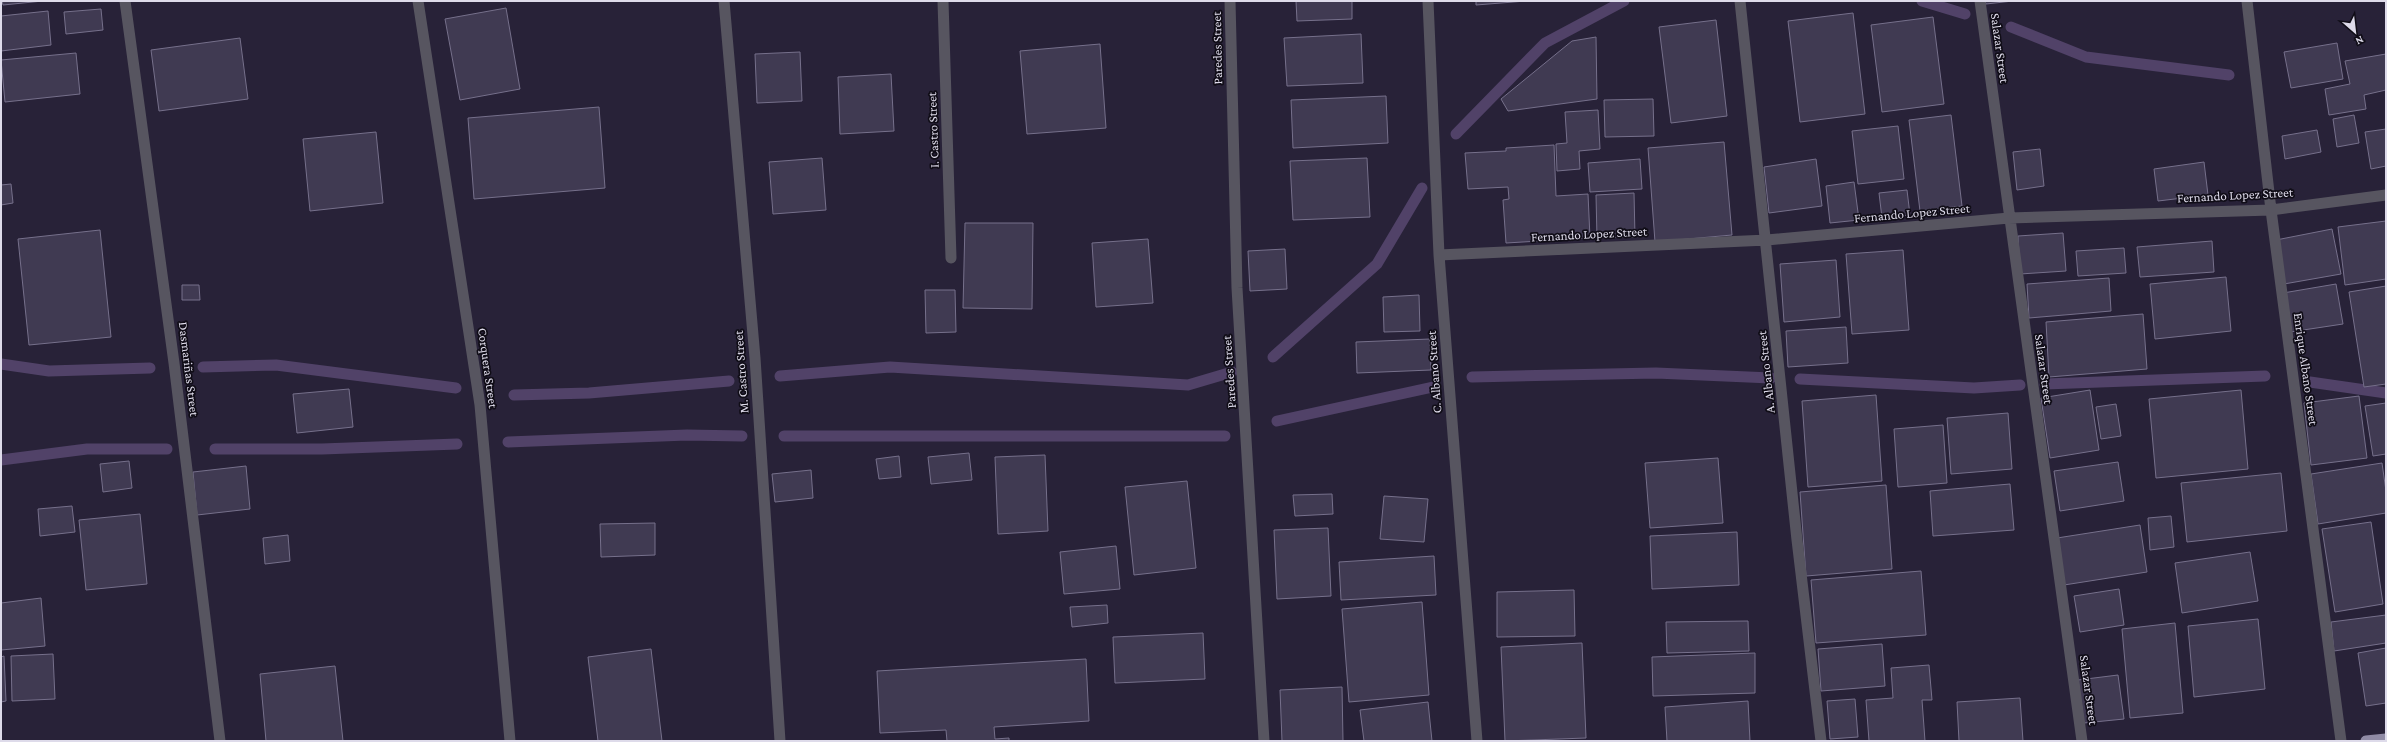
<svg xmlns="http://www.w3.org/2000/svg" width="2387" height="742" font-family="'Crimson Pro',serif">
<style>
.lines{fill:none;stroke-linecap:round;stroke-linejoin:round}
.stream{stroke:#514268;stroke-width:11}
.building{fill:#403a52;stroke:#76708b}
.minor{stroke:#575560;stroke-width:11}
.trunk{stroke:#908ba5;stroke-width:11}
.labels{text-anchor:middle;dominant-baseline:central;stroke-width:3.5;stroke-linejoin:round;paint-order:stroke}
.street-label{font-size:13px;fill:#dedbea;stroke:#100d17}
</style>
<rect width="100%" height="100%" fill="#282238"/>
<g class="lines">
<!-- stream -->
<path class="stream" d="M1922,1L1965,14
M2011,27L2086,57L2229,75
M1456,134L1545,43L1624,1
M1273,357L1377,264L1422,188
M1,364L49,371L150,368
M203,367L276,365L456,388
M780,376L890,367L1188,385L1232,372
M1472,377L1656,373L1771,378
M1800,379L1974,388L2020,385
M2310,382L2386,393
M2045,384L2265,376
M514,395L589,393L729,381
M1277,421L1433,387
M784,436H1225
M508,442L687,435L742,436
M215,449H322L457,444
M1,460L87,449H167"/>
</g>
<!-- building -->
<path class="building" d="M2,1H43L3,5Z
M1296,1H1352V19L1297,21Z
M1476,1H1526L1476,5Z
M1985,1H2013L1986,4Z
M506,8L520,89L460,100L445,19Z
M101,9L103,30L66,34L64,12Z
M48,11L51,45L1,51V16Z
M1853,13L1865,114L1800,122L1788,21Z
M1933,17L1944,104L1882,112L1871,25Z
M1716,20L1727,116L1671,123L1659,27Z
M1361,34L1363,83L1287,86L1284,38Z
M1596,37L1597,99L1508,111L1501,99L1572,41Z
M240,38L248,99L159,111L151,50Z
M2337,43L2343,79L2291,88L2284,52Z
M1100,44L1106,128L1027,134L1020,51Z
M800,52L802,101L757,103L755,54Z
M76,53L80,94L5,102L1,60Z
M2386,54V90L2364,95L2366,109L2329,115L2325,89L2350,84L2345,61Z
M891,74L894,131L840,134L838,77Z
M1386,96L1388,143L1293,148L1291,100Z
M1653,99L1654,136L1605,137L1604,100Z
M599,107L605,188L474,199L468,118Z
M1598,110L1600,149L1579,151L1580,169L1557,171L1556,144L1567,143L1565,112Z
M1951,115L1962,206L1920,211L1909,120Z
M2354,115L2359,143L2337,147L2333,119Z
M1898,126L1904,179L1858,184L1852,131Z
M2386,129V166L2371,169L2365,132Z
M2317,130L2321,152L2285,159L2282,136Z
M376,132L383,203L310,211L303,139Z
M1724,142L1732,235L1655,242L1648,148Z
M1554,145L1556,196L1588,194L1590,238L1506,243L1503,200L1509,199L1508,187L1468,189L1465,153L1506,151V148Z
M2040,149L2044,186L2017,190L2013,152Z
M822,158L826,210L773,214L769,162Z
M1367,158L1370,217L1293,220L1290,161Z
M1640,159L1642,189L1590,192L1588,163Z
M1816,159L1822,206L1769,213L1764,167Z
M2204,162L2208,195L2158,201L2154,169Z
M1854,182L1859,220L1830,223L1826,186Z
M11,184L13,203L1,205V185Z
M1907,190L1910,215L1882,218L1879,193Z
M1634,193L1635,237L1597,238L1596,195Z
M2386,221V279L2345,285L2338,227Z
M965,223H1033L1032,309L963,308Z
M2332,229L2341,274L2284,284L2276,240Z
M100,230L111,337L29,345L18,239Z
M2063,233L2066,271L2020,274L2018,236Z
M1148,239L1153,303L1096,307L1092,243Z
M2212,241L2214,272L2140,277L2137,247Z
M2124,248L2126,273L2078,276L2076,251Z
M1285,249L1287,289L1250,291L1248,251Z
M1903,250L1909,330L1852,334L1846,254Z
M1836,260L1840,317L1784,322L1780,264Z
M2226,277L2231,331L2155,339L2150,284Z
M2109,278L2111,311L2029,318L2027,284Z
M2336,284L2343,324L2290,332L2283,293Z
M182,285H199L200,300H182Z
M2386,286V384L2364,387L2349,292Z
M925,290H955L956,332L926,333Z
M1419,295L1420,331L1384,332L1383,297Z
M2143,314L2147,369L2049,377L2046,322Z
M1846,327L1848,363L1788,367L1786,331Z
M1430,339L1431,370L1357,373L1356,342Z
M349,389L353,427L297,433L293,394Z
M2090,390L2099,450L2050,458L2041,398Z
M2241,390L2248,469L2156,478L2149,399Z
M1876,395L1882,481L1808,487L1802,401Z
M2359,396L2367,458L2311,465L2304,403Z
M2386,403V454L2373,456L2365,406Z
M2116,404L2121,436L2101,439L2096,407Z
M2008,413L2012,469L1951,474L1947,418Z
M1943,425L1947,483L1898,487L1894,429Z
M969,453L972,480L931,484L928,457Z
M1045,455L1048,531L998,534L995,457Z
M899,456L901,477L879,479L876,459Z
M1718,458L1723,523L1650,528L1645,463Z
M129,461L132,488L103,492L100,464Z
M2118,462L2124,501L2060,511L2054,471Z
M2382,463L2386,491V513L2318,524L2311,474Z
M246,466L250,509L197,515L193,472Z
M811,470L813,498L775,502L772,474Z
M2281,473L2287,531L2187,542L2181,483Z
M1187,481L1196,568L1134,575L1125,487Z
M2010,484L2014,530L1933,536L1930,491Z
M1886,485L1892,569L1806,576L1800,492Z
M1332,494L1333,514L1295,516L1293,495Z
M1384,496L1428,499L1424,542L1380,539Z
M72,506L75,532L40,536L38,509Z
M140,514L147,584L86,590L79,520Z
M2171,516L2174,547L2150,550L2148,518Z
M2371,522L2383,604L2335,612L2322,529Z
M655,523V555L601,557L600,524Z
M2140,525L2147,572L2064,585L2057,538Z
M1328,528L1331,596L1277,599L1274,530Z
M1737,532L1739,585L1652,589L1650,536Z
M288,535L290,561L265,564L263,538Z
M1116,546L1120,589L1064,594L1060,552Z
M2250,552L2258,601L2182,613L2175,563Z
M1434,556L1436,595L1341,600L1339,562Z
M1921,571L1926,635L1816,643L1811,580Z
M2119,589L2124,625L2080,632L2074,596Z
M1574,590L1575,636L1497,637V592Z
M41,598L45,646L1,650V603Z
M1422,602L1429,695L1349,702L1342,609Z
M1107,605L1108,623L1072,627L1070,607Z
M2386,615V643L2334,651L2331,622Z
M2258,619L2265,689L2194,697L2188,626Z
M1748,621L1749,651L1667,653L1666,622Z
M2175,623L2183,713L2130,718L2122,629Z
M1203,633L1205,679L1115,683L1113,637Z
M1582,643L1586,738L1505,741L1501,647Z
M1882,644L1885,686L1821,691L1818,649Z
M2386,648V703L2366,706L2358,653Z
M651,649L662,741H598L588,657Z
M1755,653V693L1653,696L1652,657Z
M53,654L55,699L12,701L11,656Z
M4,656L6,701L1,702V657Z
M1086,659L1089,721L994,727L995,739L1009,738V741H947L946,730L880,733L877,671Z
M1929,665L1932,700H1922L1925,741H1869L1866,700L1893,698L1891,668Z
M335,666L343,741H266L260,674Z
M2118,675L2124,719L2084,723L2078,680Z
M1342,687L1343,741H1282L1280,690Z
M2020,698L2023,741H1959L1957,702Z
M1855,699L1858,737L1830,739L1827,701Z
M1748,701L1750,741H1667L1665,707Z
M1428,702L1432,741H1364L1360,710Z"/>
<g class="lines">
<!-- minor -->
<path class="minor" d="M125,1L174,363L220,741
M418,1L480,405L510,741
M724,1L755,358L780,741
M943,1L951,258
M1230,1L1237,288L1264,741
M1428,1L1439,255L1477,741
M1740,1L1797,540L1821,741
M1980,1L2082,741
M2247,1L2271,210L2341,741
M1439,255L1767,240L2009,218L2271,210L2386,195"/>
<!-- trunk -->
<path class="trunk" d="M2366,741L2386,739"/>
</g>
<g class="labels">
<!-- street labels -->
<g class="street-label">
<text transform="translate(1217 48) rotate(-91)">Paredes Street</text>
<text transform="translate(2000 48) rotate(82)">Salazar Street</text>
<text transform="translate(933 130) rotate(-92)">I. Castro Street</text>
<text transform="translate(2235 195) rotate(-3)">Fernando Lopez Street</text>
<text transform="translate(1912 213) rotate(-5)">Fernando Lopez Street</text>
<text transform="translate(1589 234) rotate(-3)">Fernando Lopez Street</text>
<text transform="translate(488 368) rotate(82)">Corquera Street</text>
<text transform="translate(189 369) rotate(83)">Dasmariñas Street</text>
<text transform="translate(2044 369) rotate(82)">Salazar Street</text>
<text transform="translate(2306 369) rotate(82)">Enrique Albano Street</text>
<text transform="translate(741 372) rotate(-94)">M. Castro Street</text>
<text transform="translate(1229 372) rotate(-94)">Paredes Street</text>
<text transform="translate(1434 372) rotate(-94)">C. Albano Street</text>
<text transform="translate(1766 372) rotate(-96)">A. Albano Street</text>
<text transform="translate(2089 690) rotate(82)">Salazar Street</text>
</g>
</g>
<!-- border -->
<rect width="2387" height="742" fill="none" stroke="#dedbea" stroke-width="4"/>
<!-- north arrow -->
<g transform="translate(2355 32) rotate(152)" stroke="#100d17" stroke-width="3" paint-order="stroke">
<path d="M0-3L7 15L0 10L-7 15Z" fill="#dedbea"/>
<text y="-6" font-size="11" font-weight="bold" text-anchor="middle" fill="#dedbea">N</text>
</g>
</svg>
